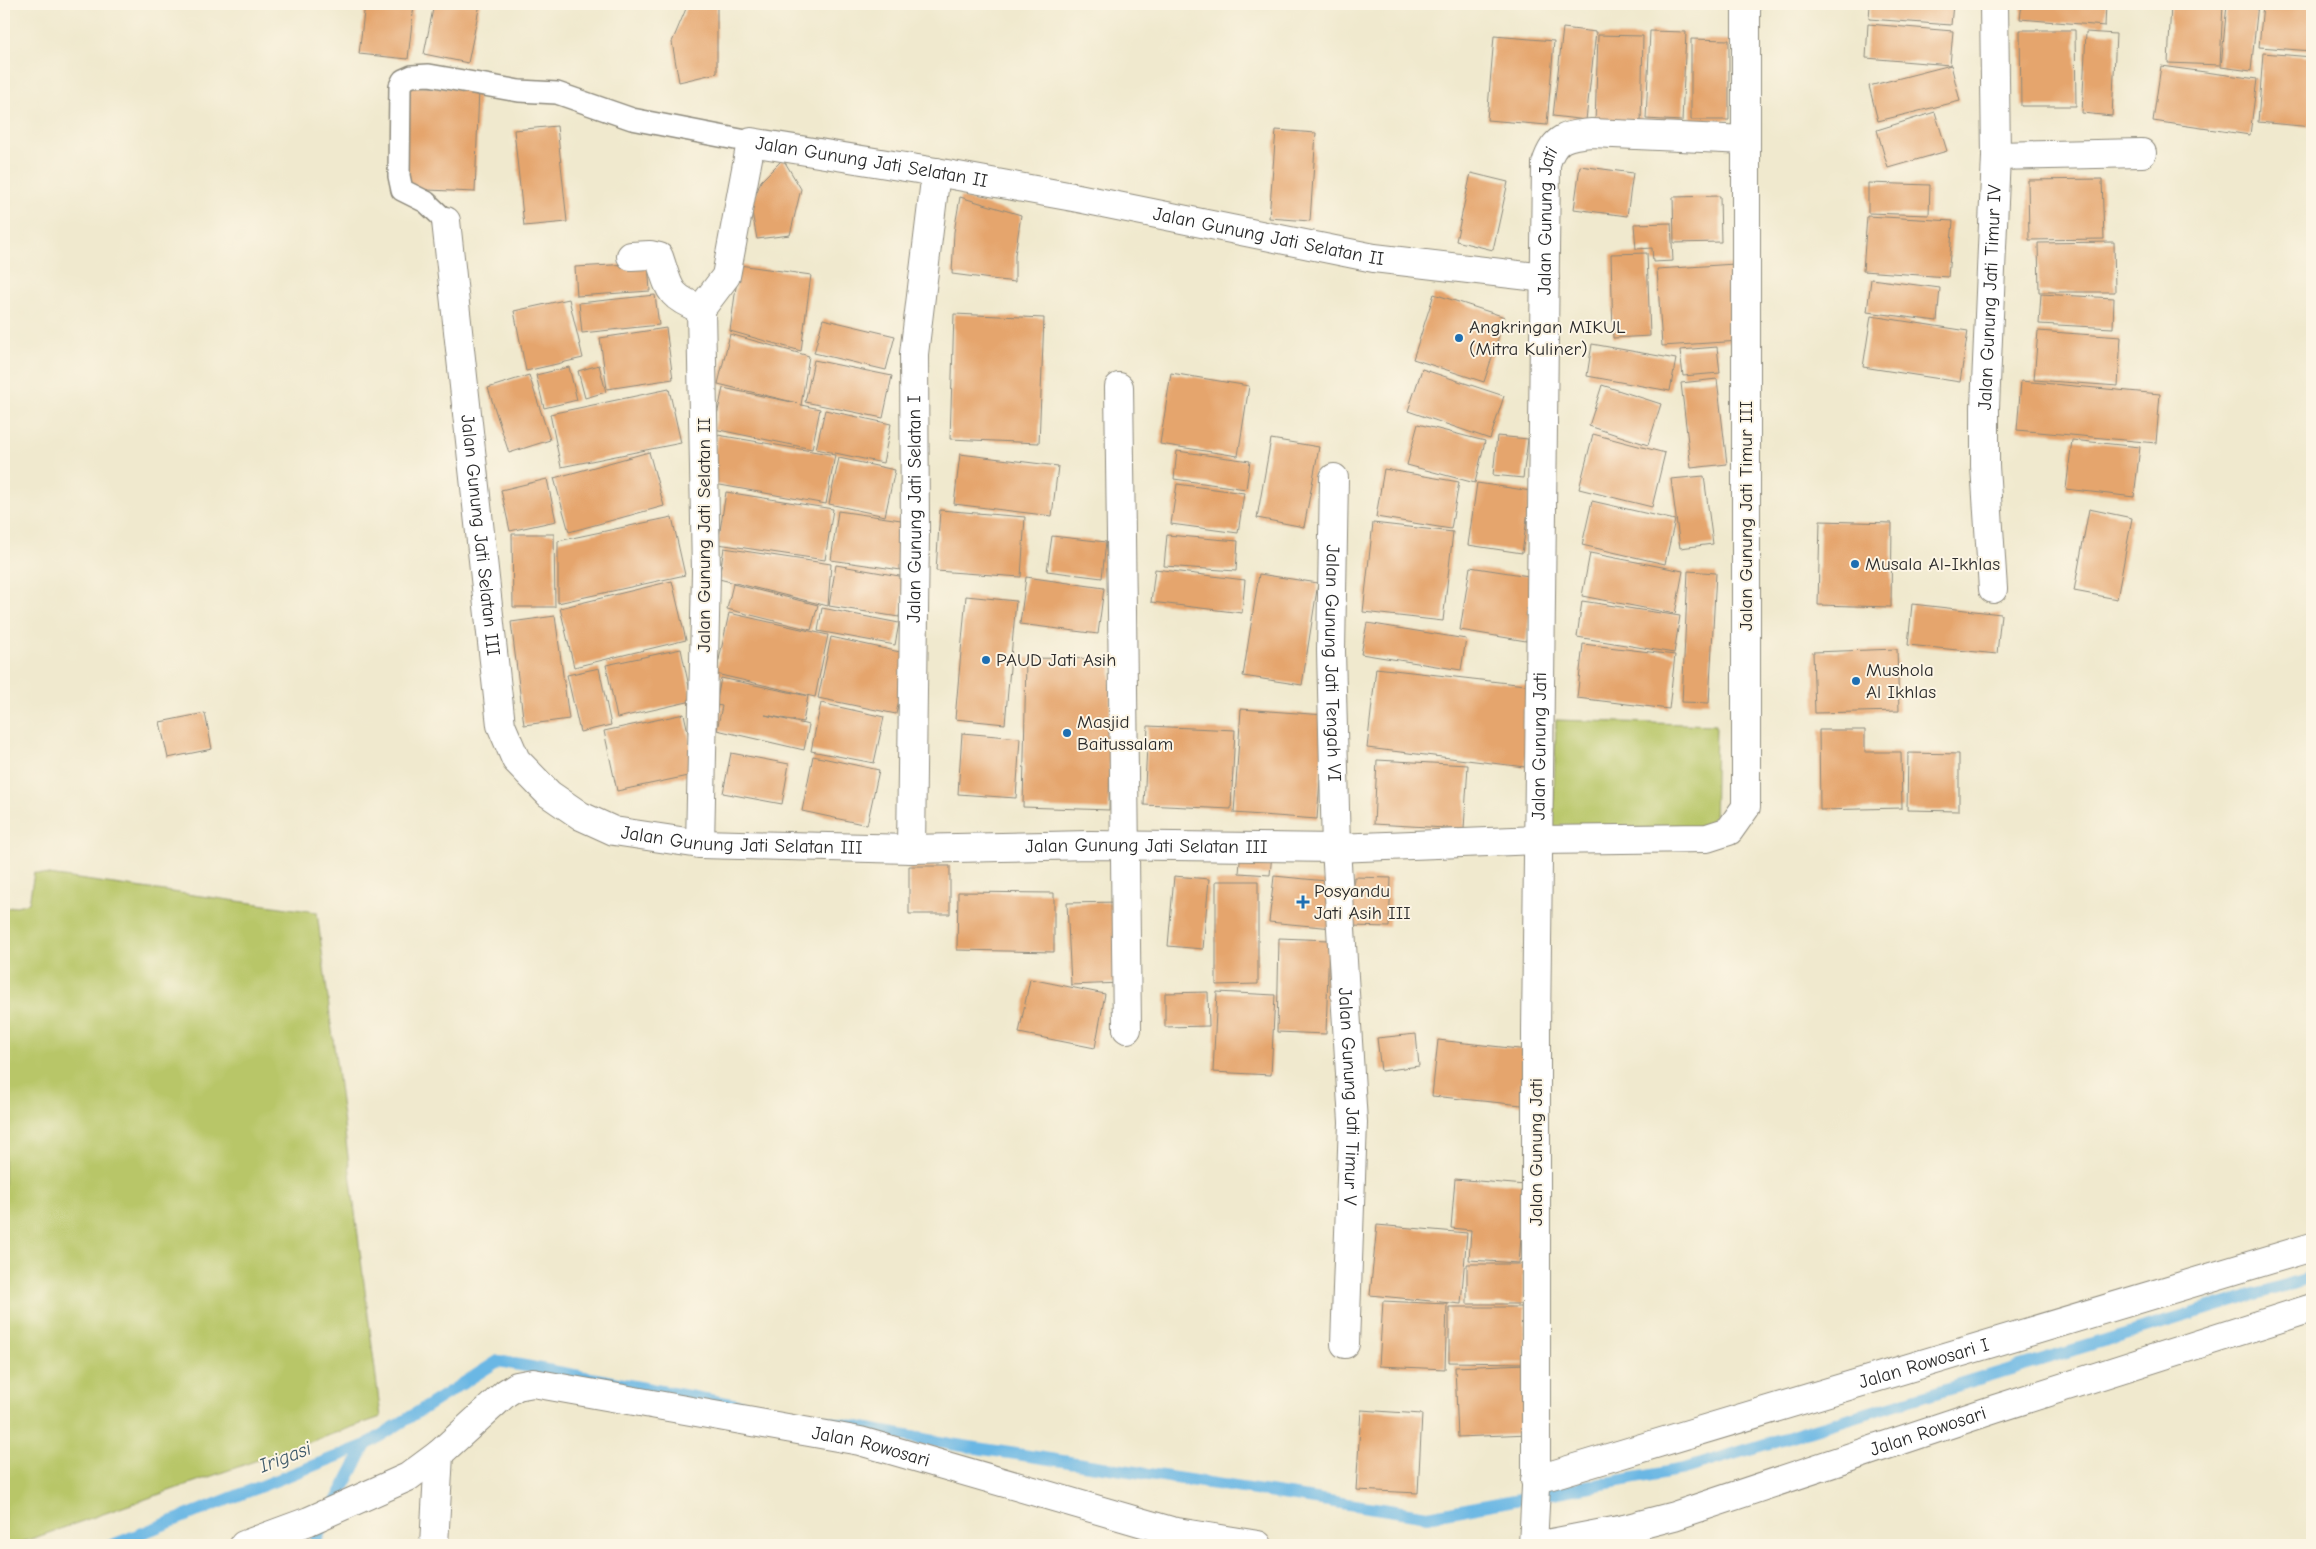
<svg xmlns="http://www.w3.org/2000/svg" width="2316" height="1549" font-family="'Comic Neue',sans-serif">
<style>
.green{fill:#b8c668;stroke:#72784a}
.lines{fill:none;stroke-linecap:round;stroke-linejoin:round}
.stream{stroke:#6ab7e4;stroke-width:12}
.building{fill:#e5a56d}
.lane-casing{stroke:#8e8a7c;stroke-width:24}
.street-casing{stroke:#8e8a7c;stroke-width:30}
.lane{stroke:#fff;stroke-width:21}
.street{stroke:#fff;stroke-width:28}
.poi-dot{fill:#1f6fb2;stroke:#fcf5e5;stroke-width:2}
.labels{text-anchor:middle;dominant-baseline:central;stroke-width:4;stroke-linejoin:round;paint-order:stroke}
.street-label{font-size:19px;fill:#2b2b2b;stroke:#fcf5e5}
.poi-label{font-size:19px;fill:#2b2b2b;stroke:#fcf5e5;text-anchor:start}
.water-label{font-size:20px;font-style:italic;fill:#415c6c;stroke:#fcf5e5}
</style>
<rect width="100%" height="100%" fill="#fcf5e5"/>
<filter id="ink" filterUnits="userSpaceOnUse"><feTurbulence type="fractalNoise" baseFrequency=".02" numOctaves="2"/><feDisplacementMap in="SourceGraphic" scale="10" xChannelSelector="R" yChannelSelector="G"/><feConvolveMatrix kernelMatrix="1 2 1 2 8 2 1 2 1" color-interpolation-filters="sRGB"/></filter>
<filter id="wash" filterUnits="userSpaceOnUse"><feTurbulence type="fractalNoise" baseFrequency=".0096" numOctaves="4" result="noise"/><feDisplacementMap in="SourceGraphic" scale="20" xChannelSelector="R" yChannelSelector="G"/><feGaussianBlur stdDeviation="1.12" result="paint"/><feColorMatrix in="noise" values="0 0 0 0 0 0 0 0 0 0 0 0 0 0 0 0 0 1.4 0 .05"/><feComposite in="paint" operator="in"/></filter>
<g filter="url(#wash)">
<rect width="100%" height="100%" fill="#f0e9ce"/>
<!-- green -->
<path class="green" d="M1556,720L1716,725L1714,831L1553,827Z
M34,873L317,912L381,1417L14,1545H4V909L29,903Z"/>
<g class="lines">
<!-- stream -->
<path class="stream" d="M112,1545L366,1445L498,1361L950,1444L1428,1516L1684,1469L2312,1277
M313,1545L366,1445"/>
</g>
<g id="blocks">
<!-- building -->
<path class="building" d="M365,4H414L408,59L359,54Z
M434,4H480L468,63L424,54Z
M688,4H717V73L679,82L672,42Z
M1870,4H1953L1951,25L1869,19Z
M2022,4H2106L2105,26L2020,19Z
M2171,4H2223L2220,65L2168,63Z
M2227,4H2258L2251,71L2221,67Z
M2263,4H2312V51L2259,47Z
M1868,24L1953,31L1950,65L1866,58Z
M1563,28L1596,32L1586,120L1553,116Z
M2020,30H2075L2076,106H2021Z
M1650,31L1686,32L1682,121L1646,119Z
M2086,32L2116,34L2112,116L2082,113Z
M1598,35L1643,36L1641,124L1595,123Z
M1494,36L1554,41L1547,125L1487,120Z
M1691,39L1729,40V120H1691Z
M2263,53L2312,57V127L2258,122Z
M1951,65L1960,101L1878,121L1869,86Z
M2161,66L2257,79L2250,135L2153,121Z
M408,86L479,89L475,192L404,189Z
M1935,112L1947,151L1888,168L1877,130Z
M557,126L567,222L524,226L514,130Z
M1276,130L1316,133L1310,221L1269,218Z
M783,159L801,189L790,235L757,239L751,207L761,181Z
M1580,166L1633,173L1627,216L1574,209Z
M1471,173L1508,182L1493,250L1456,241Z
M2102,179L2104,239L2029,240L2028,180Z
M1868,183L1930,185L1929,215L1868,213Z
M1720,196L1721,242L1674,243L1673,197Z
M960,197L1021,215L1015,255V282L952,274L954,232Z
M1867,216L1953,221L1948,277L1863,271Z
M1671,223L1673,261L1653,262L1652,248L1636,249L1634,224Z
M2114,242L2115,292H2039L2038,243Z
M1647,253L1650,336L1613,338L1611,254Z
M648,263L650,291L577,296L575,267Z
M1735,264L1741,341L1662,346L1657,269Z
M739,265L811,275L801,351L730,331Z
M1871,279L1940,288L1937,321L1867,312Z
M1434,294L1505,317L1484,382L1413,359Z
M2041,294L2114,298L2113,328L2039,324Z
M655,295L659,325L582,333L579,303Z
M569,299L583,358L526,371L514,311Z
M954,314L1044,318L1039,443L950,439Z
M1871,316L1968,331L1960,382L1863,367Z
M823,319L895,336L886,370L814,353Z
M666,328L673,379L607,389L600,338Z
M2038,331L2121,337L2118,386L2034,380Z
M730,334L809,356L801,405L820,409L812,449L714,429L723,388L797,403L718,384Z
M1592,344L1676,359L1670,391L1587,376Z
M1717,347L1720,373L1683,376L1680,350Z
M814,360L892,376L883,418L805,402Z
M599,365L606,392L585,398L578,371Z
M569,367L577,400L544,408L536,375Z
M1422,369L1504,396L1490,439L1408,411Z
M1171,373L1249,386L1238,456L1160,444Z
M529,375L550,440L509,453L488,388Z
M1717,379L1727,464L1691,468L1681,383Z
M2021,381L2160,394L2156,443L2017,430Z
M1602,385L1661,404L1648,445L1589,426Z
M669,389L681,443L561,467L550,414Z
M825,410L891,424L883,463L816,449Z
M1418,424L1485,441L1475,483L1407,465Z
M1593,434L1665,453L1652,507L1579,489Z
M718,435L835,455L826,504L709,483Z
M1497,436L1528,439L1523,478L1493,475Z
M1271,439L1319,447L1304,527L1257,518Z
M2072,440L2140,447L2134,497L2066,489Z
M1177,451L1250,461L1246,489L1174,479Z
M649,452L664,506L569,532L554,478Z
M960,454L1058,466L1052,516L954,504Z
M839,458L895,470L885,516L829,504Z
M1384,469L1459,482L1451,529L1376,517Z
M1704,476L1713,544L1680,548L1671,479Z
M547,479L556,521L510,531L501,490Z
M1477,483L1531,491L1522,553L1468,545Z
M1177,484L1244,493L1238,533L1171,524Z
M726,492L833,509L825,560L718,544Z
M1592,501L1675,520L1665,564L1582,545Z
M2089,509L2132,518L2117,599L2074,591Z
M940,510L1025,517L1021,577L936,571Z
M838,511L908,521L901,570L831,560Z
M672,517L685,575L558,603V541Z
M1820,521L1892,523L1891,607L1818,605Z
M1373,523L1453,532L1443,621L1363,612Z
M512,534H554L555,607H513Z
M1167,535L1238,541L1236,571L1164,566Z
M1052,536L1106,542L1102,578L1047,571Z
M724,548L831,564L828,606L719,579Z
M1590,553L1683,571L1675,614L1582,596Z
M836,565L905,577L899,617L829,606Z
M1470,567L1535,577L1526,641L1460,630Z
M1155,569L1245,580L1242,613L1151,602Z
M1688,571L1716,573L1709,703L1682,702Z
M1259,574L1318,583L1302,685L1243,676Z
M1026,577L1104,588L1098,634L1020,624Z
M672,581L686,640L574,667L560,608Z
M733,584L818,605L811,630L727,609Z
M966,596L1016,601L1005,724L955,719Z
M1582,601L1680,616L1674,653L1577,637Z
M1912,604L2001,614L1997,654L1908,645Z
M822,608L899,623L895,645L818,631Z
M729,613L828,635L815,697L716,674Z
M555,616L569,719L524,725L511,622Z
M1367,623L1466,639L1461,670L1361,654Z
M831,637L909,654L896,714L818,698Z
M1583,644L1675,655L1669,709L1577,698Z
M681,649L692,701L617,718L606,665Z
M1897,649L1899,711L1815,713L1813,652Z
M1026,658L1111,659L1109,810L1023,807Z
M599,668L611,725L580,732L567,675Z
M1376,668L1534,686L1525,767L1367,748Z
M721,678L808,696L803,722L765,715L809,725L804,750L717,730L722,706L716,705Z
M821,703L884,717L874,763L811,751Z
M1241,709L1325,715L1317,819L1234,813Z
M205,713L212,749L168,758L160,722Z
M684,714L697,774L617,791L604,731Z
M1148,726L1235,730L1231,809L1144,805Z
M1819,730H1865V752H1901L1902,808L1820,810Z
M962,733L1020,738L1016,798L958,794Z
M731,753L789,764L782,804L723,793Z
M1908,753L1959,754V811L1907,810Z
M813,756L879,770L867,825L802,811Z
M1377,760L1468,765L1464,829L1374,824Z
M1241,850L1272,854L1270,875L1239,873Z
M909,866H950V914H909Z
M1174,876L1209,879L1203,949L1168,946Z
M1274,876L1337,882L1333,928L1269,922Z
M1354,877L1391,878L1389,927L1352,926Z
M1216,881H1258V984L1216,985Z
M958,892L1054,893V952L957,950Z
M1118,902L1121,983L1071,985L1067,903Z
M1279,938L1329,940L1326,1034L1277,1032Z
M1030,979L1105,994L1095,1048L1019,1033Z
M1208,992L1209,1026L1165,1027V993Z
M1217,992L1275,995L1271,1075L1213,1072Z
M1416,1034L1419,1066L1381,1071L1377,1038Z
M1438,1040L1528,1050L1522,1105L1432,1096Z
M1455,1179L1525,1185L1519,1263L1469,1260L1471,1230L1451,1228Z
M1377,1225L1467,1233L1461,1304L1370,1295Z
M1467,1264H1523V1304H1467Z
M1383,1301L1447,1304L1445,1369L1379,1366Z
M1449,1307H1525V1363L1449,1362Z
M1526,1364L1529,1434L1458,1437L1455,1367Z
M1361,1410L1422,1414L1418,1493L1356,1490Z"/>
</g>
</g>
<g filter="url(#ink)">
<use href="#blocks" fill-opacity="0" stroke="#8e8a7c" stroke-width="1"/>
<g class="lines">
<!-- lane casing -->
<g class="lane-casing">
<path id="lane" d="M446,221L426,202L402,190L399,176L400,86L403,80L412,76L429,75L519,91L557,93L632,119L751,142"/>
</g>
<!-- street casing -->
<g class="street-casing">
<g id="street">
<path d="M1996,156L2142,153"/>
<path id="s1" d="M446,221L501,725L516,760L549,794L581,816L614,831L700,844L911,849L1090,845L1336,848L1538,840L1707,838L1729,831L1746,807V4"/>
<path d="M631,256L650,255L659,257C670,289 667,296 701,309"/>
<path d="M1119,387C1121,601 1126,815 1127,1029"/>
<path id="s2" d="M1334,478L1331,651L1336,848L1353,1122L1345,1344"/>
<path id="s3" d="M1993,589L1985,466V407L1996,156L1994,4"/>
<path id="s4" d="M700,844L706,572L701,309L726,276L751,142L936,172L1073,197L1374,258L1545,278"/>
<path id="s5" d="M911,849L915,533L914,354L936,172"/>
<path id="s6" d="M1535,1480L2312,1247"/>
<path id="s7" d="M244,1545L309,1521L408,1477L439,1454L506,1393L517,1386L533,1383L860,1441L1171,1531L1258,1545"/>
<path d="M434,1545L439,1454"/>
<path id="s8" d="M1533,1545L1536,1487V1030L1546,164C1554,137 1567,135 1592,133L1746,140"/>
<path id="s9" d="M1541,1545L1624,1529L1674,1516L1995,1409L2312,1308"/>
</g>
</g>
<!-- lane -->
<use href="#lane" class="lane"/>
<!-- street -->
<use href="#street" class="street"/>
</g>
</g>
<!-- markers -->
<g class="poi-dot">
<circle cx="1459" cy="338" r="5"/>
<circle cx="1855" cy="564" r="5"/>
<circle cx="986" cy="660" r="5"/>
<circle cx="1856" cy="681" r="5"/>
<circle cx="1067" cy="733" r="5"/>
<path d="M1300.5 894.5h5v5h5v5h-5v5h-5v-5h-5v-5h5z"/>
</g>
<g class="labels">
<!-- street labels -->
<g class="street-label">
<text stroke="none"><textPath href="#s4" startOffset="835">Jalan Gunung Jati Selatan II</textPath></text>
<text stroke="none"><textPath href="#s8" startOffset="1324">Jalan Gunung Jati</textPath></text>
<text stroke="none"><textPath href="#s4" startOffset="1239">Jalan Gunung Jati Selatan II</textPath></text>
<text stroke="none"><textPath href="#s3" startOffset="292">Jalan Gunung Jati Timur IV</textPath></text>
<text stroke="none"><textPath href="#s5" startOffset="340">Jalan Gunung Jati Selatan I</textPath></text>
<text transform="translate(1746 516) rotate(-90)">Jalan Gunung Jati Timur III</text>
<text transform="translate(704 535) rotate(-90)">Jalan Gunung Jati Selatan II</text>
<text stroke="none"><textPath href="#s1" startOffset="316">Jalan Gunung Jati Selatan III</textPath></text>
<text stroke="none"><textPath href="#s2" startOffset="185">Jalan Gunung Jati Tengah VI</textPath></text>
<text stroke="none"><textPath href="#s8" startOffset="799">Jalan Gunung Jati</textPath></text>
<text stroke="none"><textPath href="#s1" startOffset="796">Jalan Gunung Jati Selatan III</textPath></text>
<text stroke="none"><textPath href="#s1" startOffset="1201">Jalan Gunung Jati Selatan III</textPath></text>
<text stroke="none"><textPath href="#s2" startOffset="619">Jalan Gunung Jati Timur V</textPath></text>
<text transform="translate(1536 1152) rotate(-90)">Jalan Gunung Jati</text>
<text stroke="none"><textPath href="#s6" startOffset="406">Jalan Rowosari I</textPath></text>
<text stroke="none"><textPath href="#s9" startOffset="404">Jalan Rowosari</textPath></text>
<text stroke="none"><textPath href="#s7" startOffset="680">Jalan Rowosari</textPath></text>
</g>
<!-- poi labels -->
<g class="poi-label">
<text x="1469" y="327">Angkringan MIKUL<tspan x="1469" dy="22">(Mitra Kuliner)</tspan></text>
<text x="1865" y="564">Musala Al-Ikhlas</text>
<text x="996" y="660">PAUD Jati Asih</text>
<text x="1866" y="670">Mushola<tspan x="1866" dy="22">Al Ikhlas</tspan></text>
<text x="1077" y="722">Masjid<tspan x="1077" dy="22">Baitussalam</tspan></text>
<text x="1314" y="891">Posyandu<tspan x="1314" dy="22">Jati Asih III</tspan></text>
</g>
<!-- water labels -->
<g class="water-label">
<text transform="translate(285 1457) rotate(-21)">Irigasi</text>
</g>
</g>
<!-- margin -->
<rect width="2316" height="1549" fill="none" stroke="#fcf5e5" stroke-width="20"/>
</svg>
